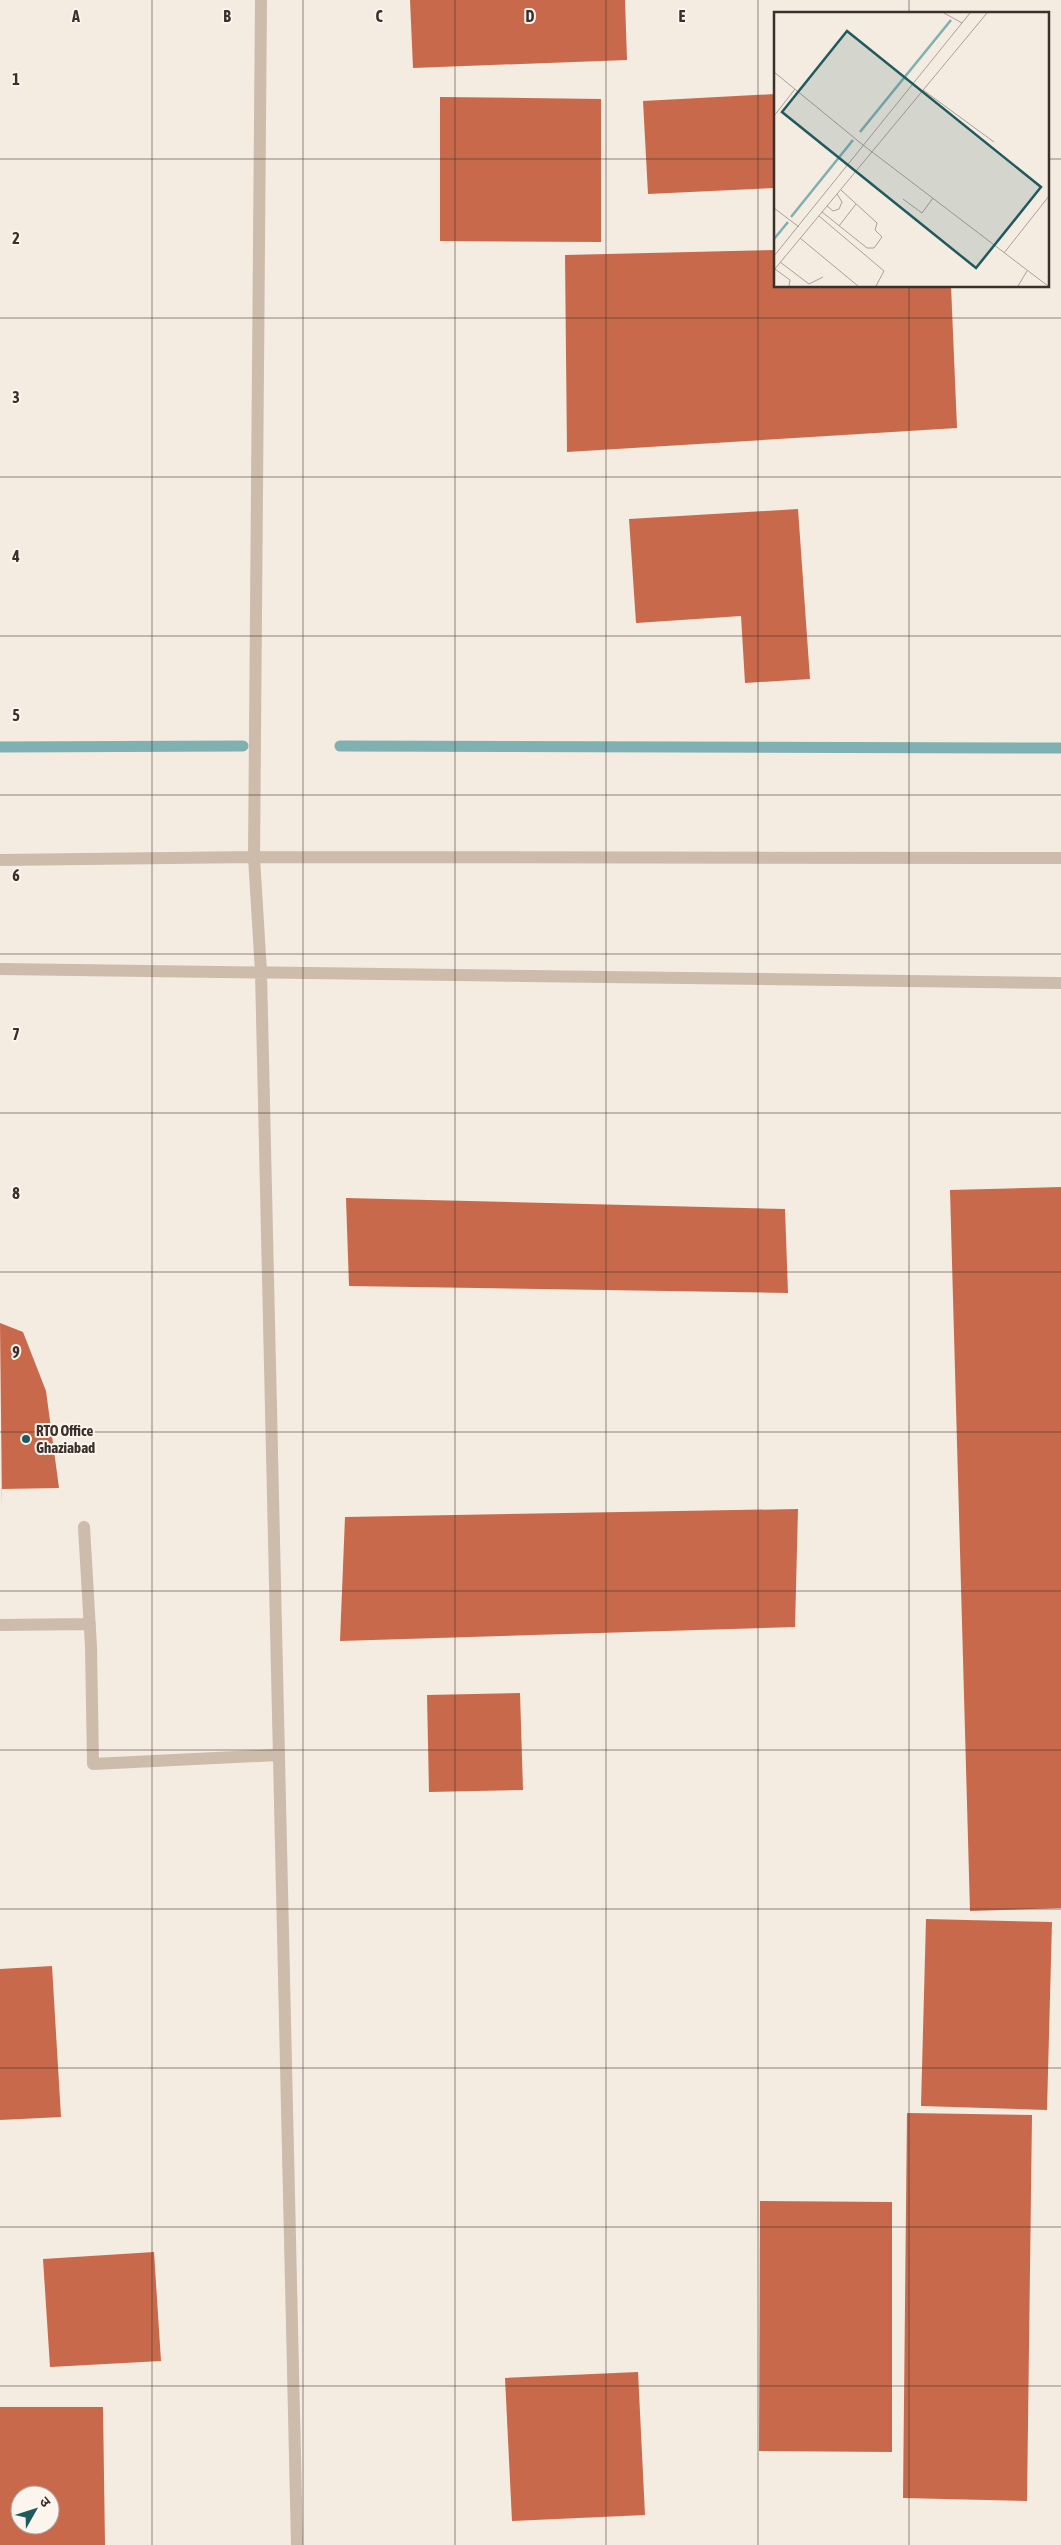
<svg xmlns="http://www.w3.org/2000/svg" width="1061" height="2545" font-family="'Asap Condensed','Noto Sans Devanagari',sans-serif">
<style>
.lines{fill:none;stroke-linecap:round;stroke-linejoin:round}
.stream{stroke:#7fb0b2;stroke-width:11}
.building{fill:#c8694b;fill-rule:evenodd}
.minor{stroke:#cdbbac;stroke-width:12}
.tertiary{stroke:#cdbbac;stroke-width:12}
.grid{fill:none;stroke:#3b302b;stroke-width:1;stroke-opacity:0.55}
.poi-dot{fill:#1f5a5e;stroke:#fbf5ee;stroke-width:2}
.labels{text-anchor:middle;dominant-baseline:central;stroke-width:4;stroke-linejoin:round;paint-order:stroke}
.poi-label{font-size:15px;font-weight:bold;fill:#3b302b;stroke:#fbf5ee;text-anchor:start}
.inset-river{fill:none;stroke:#7fb0b2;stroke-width:2.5}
.inset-road{fill:none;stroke:#aaa098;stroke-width:1}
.view{fill:#1f5a5e;fill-opacity:0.15;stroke:#1f5a5e;stroke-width:2.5}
.inset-edge{fill:none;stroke:#3b302b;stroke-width:2.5}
.grid-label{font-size:16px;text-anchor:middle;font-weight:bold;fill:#3b302b;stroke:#fbf5ee;stroke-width:4;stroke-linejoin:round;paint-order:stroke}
</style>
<rect width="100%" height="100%" fill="#f4ebe1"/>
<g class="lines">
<!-- stream -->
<path class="stream" d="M340,746L1061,748
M0,747L243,746"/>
</g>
<!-- building -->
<path class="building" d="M410,0H625L627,60L413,68Z
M775,94V188L648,194L643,101Z
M440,97L601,99V242L440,241Z
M775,250V286H951L957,428L567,452L565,255Z
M798,509L810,679L745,683L741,616L636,623L629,519Z
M1061,1187V1908L970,1911L950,1190Z
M346,1198L785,1209L788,1293L349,1286Z
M0,1323L23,1332L46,1391L59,1488L2,1489V1506Z
M798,1509L795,1627L340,1641L345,1517Z
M520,1693L523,1790L429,1792L427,1695Z
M926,1919L1052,1922L1047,2110L921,2106Z
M52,1966L61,2117L0,2120V1969Z
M907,2113L1032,2115L1027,2501L903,2498Z
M760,2201L892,2202V2452L759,2451Z
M154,2252L161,2361L50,2367L43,2259Z
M638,2372L645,2515L512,2521L505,2378Z
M0,2407H103L105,2545H0ZM20,2495H50V2525H20Z"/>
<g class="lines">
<!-- minor -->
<path class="minor" d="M254,857L261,0
M84,1527L91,1647L93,1764L279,1755
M0,1625L90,1624"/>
<!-- tertiary -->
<path class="tertiary" d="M254,857L261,972L297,2545
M0,860L254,857L1061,858
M0,969L1061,983"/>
</g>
<!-- grid -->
<path class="grid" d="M152,0V2545M303,0V2545M455,0V2545M606,0V2545M758,0V2545M909,0V14M0,159H775M1047,159H1061M909,286V2545M0,318H1061M0,477H1061M0,636H1061M0,795H1061M0,954H1061M0,1113H1061M0,1272H1061M0,1432H1061M0,1591H1061M0,1750H1061M0,1909H1061M0,2068H1061M0,2227H1061M0,2386H1061"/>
<!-- markers -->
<circle class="poi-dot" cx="26" cy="1439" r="5"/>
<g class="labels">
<!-- poi labels -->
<g class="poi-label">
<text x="36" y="1430">RTO Office<tspan x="36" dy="17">Ghaziabad</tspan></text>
</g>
</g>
<!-- overview -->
<g transform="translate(774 12)">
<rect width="275" height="275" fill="#f4ebe1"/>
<path class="inset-river" d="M86,120L177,8M17,205L79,128M0,227L14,210"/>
<path class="inset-road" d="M170,1L188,11M0,60L89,133L274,274M149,78L220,130M0,104L21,77M129,187L148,201L159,186M53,194L59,199L65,197L68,190L63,182M0,196L25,215M48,200L93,236H100L108,225L101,218L103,211L67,178M45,204L110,259L102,274M65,214L82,192M26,226L84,274M230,241L275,184M0,244L196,1M6,250L35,272L49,265M1,257L16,268L15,274M0,258L213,1M244,274L253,259"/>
<path class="view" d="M73,19L267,175L202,256L8,100Z"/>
<rect width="275" height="275" class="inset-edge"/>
</g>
<g class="grid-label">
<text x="76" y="22">A</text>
<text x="227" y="22">B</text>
<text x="379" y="22">C</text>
<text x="530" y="22">D</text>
<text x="682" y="22">E</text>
<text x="16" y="85">1</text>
<text x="16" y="244">2</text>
<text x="16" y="403">3</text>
<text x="16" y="562">4</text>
<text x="16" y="721">5</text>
<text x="16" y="881">6</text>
<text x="16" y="1040">7</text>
<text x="16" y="1199">8</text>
<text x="16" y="1358">9</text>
</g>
<!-- north arrow -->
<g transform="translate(35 2510) rotate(51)"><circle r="24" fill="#fbf5ee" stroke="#aea6a0"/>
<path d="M0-4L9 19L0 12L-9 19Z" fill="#1f5a5e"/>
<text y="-8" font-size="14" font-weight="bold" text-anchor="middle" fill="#3b302b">उ</text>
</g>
</svg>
